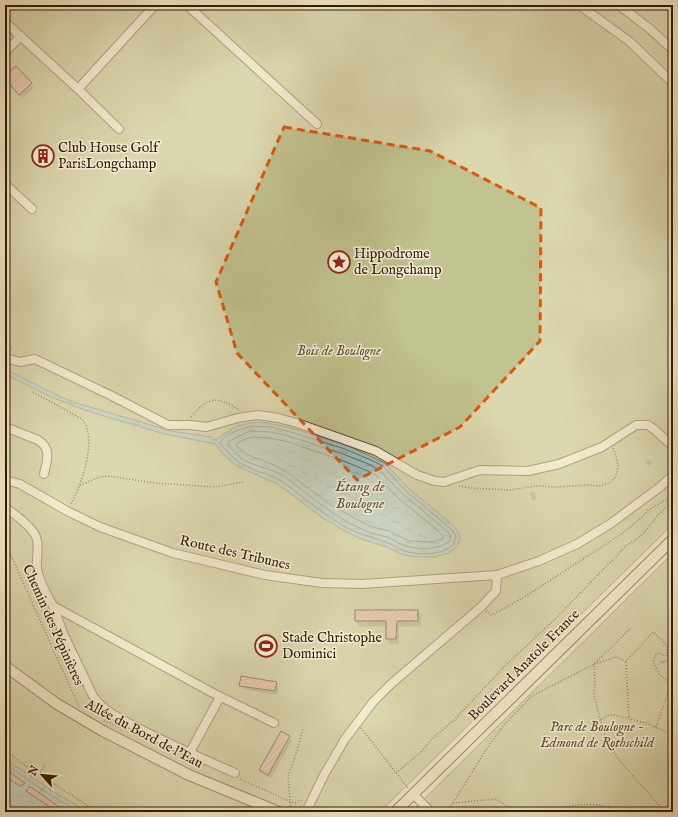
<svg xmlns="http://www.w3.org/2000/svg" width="678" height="817" font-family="'IM FELL English',serif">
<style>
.park{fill:#c1c390;stroke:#7a6f4a}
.water{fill:url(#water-ripples);stroke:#737d74}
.shadow{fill:#0003}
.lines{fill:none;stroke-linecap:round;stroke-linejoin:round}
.shore{stroke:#686c61;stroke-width:1}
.stream{stroke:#737d74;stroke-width:2}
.building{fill:url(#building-hatch);stroke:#331b04}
.minor-casing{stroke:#624e34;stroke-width:10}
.major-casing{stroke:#331b04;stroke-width:12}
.path{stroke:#331b04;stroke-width:1.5;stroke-dasharray:1 2;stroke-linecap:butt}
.minor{stroke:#f6efda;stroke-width:8}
.major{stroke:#f1e7c6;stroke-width:10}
.marked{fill:none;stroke:#df560c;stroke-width:3;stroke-dasharray:8 5;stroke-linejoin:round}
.labels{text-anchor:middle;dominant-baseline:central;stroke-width:3;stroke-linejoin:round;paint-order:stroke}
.poi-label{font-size:14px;fill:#331b04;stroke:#f6efda;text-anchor:start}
.park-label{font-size:14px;font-style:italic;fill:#5e4d2e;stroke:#f6efda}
.street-label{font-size:14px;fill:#331b04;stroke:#f6efda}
.water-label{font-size:15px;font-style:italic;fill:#585445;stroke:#f6efda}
</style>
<defs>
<pattern id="water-ripples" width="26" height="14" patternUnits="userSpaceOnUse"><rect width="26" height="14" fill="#9ebebe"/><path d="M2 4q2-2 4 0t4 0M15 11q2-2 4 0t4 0" fill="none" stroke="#819a98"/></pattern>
<pattern id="building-hatch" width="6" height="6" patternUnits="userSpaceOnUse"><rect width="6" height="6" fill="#e2ad99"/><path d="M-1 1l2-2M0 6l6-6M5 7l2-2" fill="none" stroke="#c29482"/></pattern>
</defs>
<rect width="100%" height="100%" fill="#f1e7c6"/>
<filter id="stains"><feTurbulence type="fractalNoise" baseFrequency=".005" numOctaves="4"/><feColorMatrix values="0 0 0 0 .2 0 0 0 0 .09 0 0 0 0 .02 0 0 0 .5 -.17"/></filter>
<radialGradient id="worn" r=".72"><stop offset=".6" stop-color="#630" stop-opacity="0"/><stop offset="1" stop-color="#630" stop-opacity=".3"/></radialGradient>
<!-- park -->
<path class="park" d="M5,5H673V524L380,812H87L54,792L5,759Z
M673,553V812H411Z"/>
<!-- water -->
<path class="water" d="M5,369L57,395L73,402L171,431L211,437L213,440H215L237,426L250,423L262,422L288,427L346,445L385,463L408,488L454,526L460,535V540L457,547L449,553L434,557H415L401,554L384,546L364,540L348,533L323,518L279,485L237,466L226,457L215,444L165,434L87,411L51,397L5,374Z
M5,759L54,792L87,812H5Z"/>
<!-- shadow -->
<path class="shadow" d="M16,67L34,88L22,98L5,78Z
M5,337L13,348L5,355Z
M648,459L652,463L649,466L645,462Z
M535,492L536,499L532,500L530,493Z
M418,611L421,616V626L399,627V644H391L387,639V626L359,627L356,621Z
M276,683L279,687L277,695L243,689L240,685Z
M289,737L292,741L271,778L263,774L260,770Z
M5,771L24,784L25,786L22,788L5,777Z
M27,791L64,812H56L29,793Z"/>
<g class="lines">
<!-- shore -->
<path class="shore" d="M253,426L271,427L287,431L345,449L373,461L383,466L406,491L451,529L456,536L454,544C443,555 420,556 405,551C398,549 392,544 386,542C374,538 362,535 351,530C325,517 305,497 281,481C269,473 254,472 242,464C233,459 227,451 220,443C223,434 244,428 253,426Z
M251,431L270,432L286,435L343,454L371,465L380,471L403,494L448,532L451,537L450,541C439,550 419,550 406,546C399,544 393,539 387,537C380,535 373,534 366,531C335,518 312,497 285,477C273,469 258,467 246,461C238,456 233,451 228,444V442L241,435Z
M254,437L269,438L285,441L341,460L368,471L376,475L399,499L435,528L443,536V539L433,542L409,541L389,531L369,526L331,505L287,472L274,465L248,455L236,446L237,443L245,439Z
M5,764L52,796L80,812"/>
<!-- stream -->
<path class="stream" d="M661,662L673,660"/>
</g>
<!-- building -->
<path class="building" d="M16,66L32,83L19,95L5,79V75Z
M355,610H418V621H397L396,639H386V621H355Z
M241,676L277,682L275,691L239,686Z
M281,731L290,736L268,775L259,770Z
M5,769L25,783L20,786L5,776Z
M29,787H31L66,812H57L26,791Z"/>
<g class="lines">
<!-- minor casing -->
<g class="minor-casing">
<path id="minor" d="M187,5L317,124
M579,5L629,41L673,83
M619,5L650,29L673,50
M5,22L78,89
M5,52L21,36
M119,129L78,89L155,5
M5,184L32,209
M5,358L20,362L35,359L112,396L168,425H191L206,427L238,418L258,415L278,418L297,423L376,451L417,475L435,481L444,482L480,470L528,471L559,464L602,447L636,425H648L655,430L668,442L673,444
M5,427L38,440C52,449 47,460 44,474
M5,480L20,484L67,511L100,527L173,553L265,575L322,583L362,584L497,575L539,561L577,544L610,524L660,487L673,475
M5,508C14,513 36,530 37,540C39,550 36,559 37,569C39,581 47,595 53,606L213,693L274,723
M53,606L63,633L93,696C104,712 123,720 140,729C171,745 203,759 235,773
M189,754L220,697
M413,794L431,812
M306,812L324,775L345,739L373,702L391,684L481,607L496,591L497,575"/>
</g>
<!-- major casing -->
<g class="major-casing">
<path id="major" d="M5,666L57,704L103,731L189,775L279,812
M395,812L673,539"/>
</g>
<!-- path -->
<path class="path" d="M33,392L82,419C98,439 82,483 71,504
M191,417C209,396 216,396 240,410
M80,485L100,477L108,476L155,483L215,487L244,482
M459,486L470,488L510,490L536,486L554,487L586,485L601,486L611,482L616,476L618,467L616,455L613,448
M5,542L79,707
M486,611L492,615L526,596L623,533L641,518L647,511L667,499L673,493
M667,646C669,656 665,659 673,668
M667,656L659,653L656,654L653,661L659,674L673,686
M626,662L629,719
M600,720L609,715H614L646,723L673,735
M104,721L117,726
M656,727L671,684
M361,728L408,788
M5,750L27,767L98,812
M6,770L11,763
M396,773L420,753L431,740L454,720L504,667L553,621L626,546L641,536L659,514L673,501
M38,774L43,769L45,763
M240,779L289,801L295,803L302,800
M39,793L45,786
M453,803L496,799L517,812
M436,808L448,809L466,812
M291,812L288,777L297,751L303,728
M446,812L453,803L485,751L504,725L532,696L594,664L630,629
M546,812C568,804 601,800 622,812
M593,812L601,805
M665,812L619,760L605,737L594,696L595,682L594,664L616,657L626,661L653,632L673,651"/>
<!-- minor -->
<use href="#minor" class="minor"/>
<!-- major -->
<use href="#major" class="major"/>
</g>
<!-- marked area -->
<path d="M0 0H678V817H0ZM284,127L430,151L541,208L540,341L460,427L357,480L237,353L216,282Z" fill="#f1e7c6" fill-opacity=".55" fill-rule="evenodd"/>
<path class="marked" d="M284,127L430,151L541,208L540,341L460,427L357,480L237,353L216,282Z"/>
<!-- icons -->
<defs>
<g id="building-ring" transform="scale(1.15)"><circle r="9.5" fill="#f6efda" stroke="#8f2418" stroke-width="1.5"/><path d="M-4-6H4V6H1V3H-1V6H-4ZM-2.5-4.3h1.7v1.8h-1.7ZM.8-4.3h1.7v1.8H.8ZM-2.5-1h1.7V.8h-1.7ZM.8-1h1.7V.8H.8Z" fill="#8f2418"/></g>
<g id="sight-ring" transform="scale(1.15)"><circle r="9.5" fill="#f6efda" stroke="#8f2418" stroke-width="1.5"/><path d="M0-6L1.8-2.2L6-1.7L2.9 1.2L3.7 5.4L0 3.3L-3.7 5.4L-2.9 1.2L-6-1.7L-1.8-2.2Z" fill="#8f2418"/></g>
<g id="stadium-ring" transform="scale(1.15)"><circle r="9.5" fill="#f6efda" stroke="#8f2418" stroke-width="1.5"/><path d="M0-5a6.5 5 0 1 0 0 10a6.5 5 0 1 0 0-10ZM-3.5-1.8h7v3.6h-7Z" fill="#8f2418"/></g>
</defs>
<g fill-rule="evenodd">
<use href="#building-ring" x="43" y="156"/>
<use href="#sight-ring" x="339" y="262"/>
<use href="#stadium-ring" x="266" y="646"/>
</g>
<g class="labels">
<!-- poi labels -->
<g class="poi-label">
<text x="58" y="148">Club House Golf<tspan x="58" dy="16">ParisLongchamp</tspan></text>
<text x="354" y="254">Hippodrome<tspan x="354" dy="16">de Longchamp</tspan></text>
<text x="282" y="638">Stade Christophe<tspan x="282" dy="16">Dominici</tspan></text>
</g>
<!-- park labels -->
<g class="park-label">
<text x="339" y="351">Bois de Boulogne</text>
<text x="597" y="727">Parc de Boulogne -<tspan x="597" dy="16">Edmond de Rothschild</tspan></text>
</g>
<!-- street labels -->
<g class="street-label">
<text transform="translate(235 553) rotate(13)">Route des Tribunes</text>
<text transform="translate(53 625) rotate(66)">Chemin des Pépinières</text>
<text transform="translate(524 665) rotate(-45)">Boulevard Anatole France</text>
<text transform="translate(144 734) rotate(28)">Allée du Bord de l'Eau</text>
</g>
<!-- water labels -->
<g class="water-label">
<text x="360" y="486">Étang de<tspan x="360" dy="17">Boulogne</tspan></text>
</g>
</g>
<!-- margin -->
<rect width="678" height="817" fill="none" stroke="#f1e7c6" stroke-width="20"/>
<rect x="6" y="6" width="666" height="805" fill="none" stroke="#331b04" stroke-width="2"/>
<rect x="10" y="10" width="658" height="797" fill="none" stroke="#331b04"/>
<!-- north arrow -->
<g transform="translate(42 775) rotate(297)" stroke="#f6efda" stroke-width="3" paint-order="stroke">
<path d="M0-3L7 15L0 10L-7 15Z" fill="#331b04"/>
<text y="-6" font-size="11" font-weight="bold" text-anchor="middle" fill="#331b04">N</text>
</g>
<rect width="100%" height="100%" filter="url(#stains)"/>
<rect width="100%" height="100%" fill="url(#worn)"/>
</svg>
